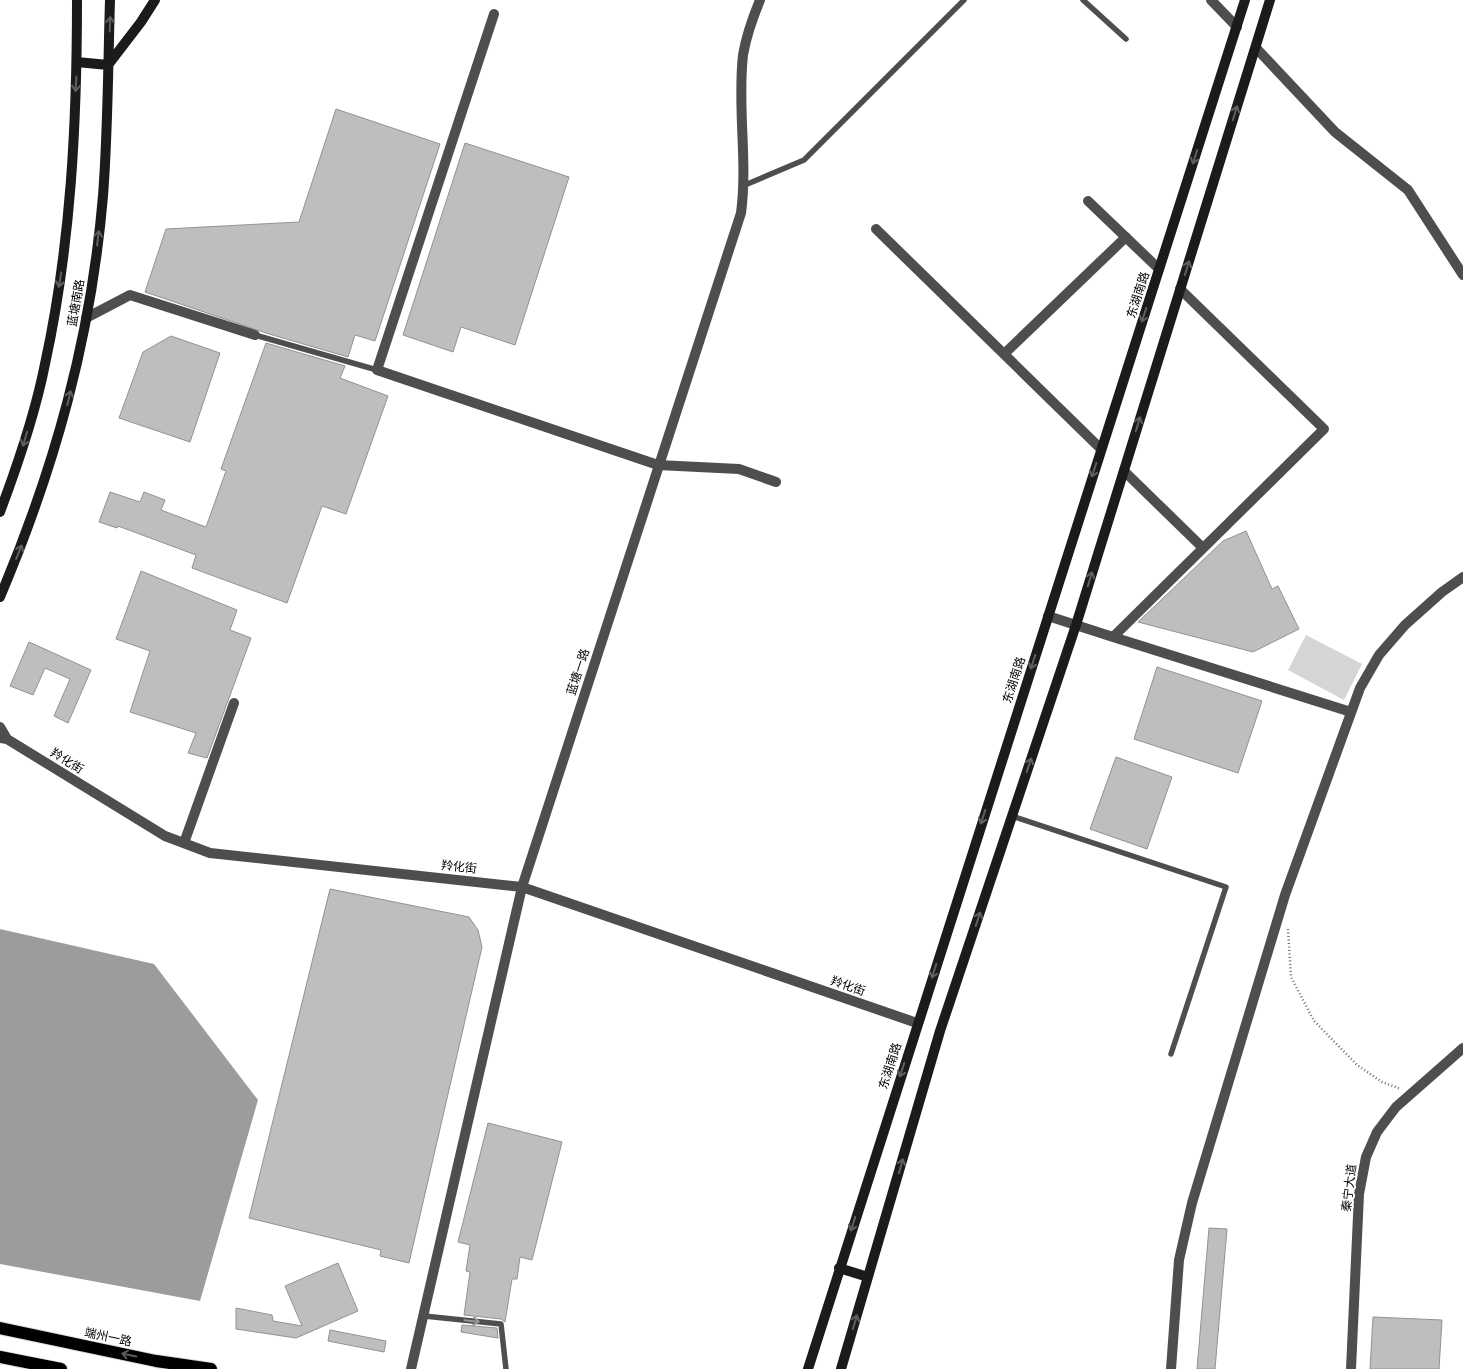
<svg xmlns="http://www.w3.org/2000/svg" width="1463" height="1369" font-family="'Archivo Narrow','Noto Sans SC',sans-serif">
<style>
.pitch{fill:#d5d5d5}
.water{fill:#9c9c9c}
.building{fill:#bebebe;stroke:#929292}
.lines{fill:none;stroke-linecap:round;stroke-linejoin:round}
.primary-casing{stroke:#dbdbdb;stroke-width:14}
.path{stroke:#707070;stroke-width:2.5;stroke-dasharray:1 2.5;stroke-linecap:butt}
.lane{stroke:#4e4e4e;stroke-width:5.5}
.street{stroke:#4e4e4e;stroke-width:10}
.secondary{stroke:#1b1b1b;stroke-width:10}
.primary{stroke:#000;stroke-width:12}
.oneway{stroke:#5f5f5f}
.oneway2{stroke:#959595}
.oneway3{stroke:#595959}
.labels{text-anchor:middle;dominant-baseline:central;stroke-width:4;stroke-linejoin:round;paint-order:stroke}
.street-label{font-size:12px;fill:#000;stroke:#fff}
</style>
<rect width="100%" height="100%" fill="#fff"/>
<!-- pitch -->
<path class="pitch" d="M1306,635L1362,664L1344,700L1288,670Z"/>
<!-- water -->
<path class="water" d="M0,929L154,964L258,1100L200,1301L0,1264Z"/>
<!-- building -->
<path class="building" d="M336,109L440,144L375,341L355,335L348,357L269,334L145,292L166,229L299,222Z
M465,143L569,177L515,345L461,327L453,352L403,335Z
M171,336L220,353L190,442L119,418L143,352Z
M266,343L345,366L340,378L388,396L346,514L322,506L287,603L192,568L196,555L118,526L117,528L99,522L110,492L140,502L144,492L165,500L161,510L206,527L226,471L221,469Z
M1246,531L1272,589L1278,586L1299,629L1253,652L1138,622L1223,541Z
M141,571L237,610L230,630L251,638L207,758L188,753L196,733L130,712L150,651L116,639Z
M29,642L91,670L68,723L54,716L70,679L45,668L33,695L10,686Z
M1157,667L1262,701L1238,773L1134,739Z
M1116,757L1172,777L1147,849L1090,829Z
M330,889L469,917L478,930L482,947L409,1263L380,1256L381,1250L249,1218Z
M488,1123L562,1142L532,1260L520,1257L517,1279H512L505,1322L501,1319L464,1315L470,1272L466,1271L470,1245L458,1242Z
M1209,1228L1227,1229L1215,1369H1197Z
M338,1263L358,1311L296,1338L236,1329V1308L272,1315L273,1321L302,1326L285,1286Z
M1373,1317L1442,1320L1439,1369H1370Z
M462,1325L497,1328L498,1338L461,1332Z
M330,1330L386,1341L384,1352L328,1341Z"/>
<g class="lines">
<!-- primary casing -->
<g class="primary-casing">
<path id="primary" d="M0,1328L156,1361L211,1369
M0,1357L61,1369"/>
</g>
<!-- path -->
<path class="path" d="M1288,929L1291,977L1314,1021L1357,1065L1382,1082L1401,1089"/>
<!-- lane -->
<path class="lane" d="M1083,0L1126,39
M745,185L804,160L964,0
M255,335L377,370
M1012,816L1226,887L1171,1054
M424,1316L501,1324L506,1369"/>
<!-- street -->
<path class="street" d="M1211,0L1237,27
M494,14L377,370L658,465L739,469L776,482
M1256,48L1335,132L1408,190L1463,275
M1088,201L1159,269
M876,229L1101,449
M86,318L130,295L255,335
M1004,354L1126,237
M1124,471L1203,548
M1048,616L1113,637L1324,429L1180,289
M1113,637L1351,712
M0,727L7,739
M0,738L7,739L165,836L210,853L522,887L917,1023
M184,843L234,703
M411,1369L522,887L741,213C748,160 737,108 743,55C746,37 753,17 760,0
M1171,1369L1179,1260L1192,1203L1285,895L1360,688L1379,655L1405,625L1442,592L1463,577
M1351,1369L1359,1194L1366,1157L1377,1132L1396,1107L1463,1048"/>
<!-- secondary -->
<path class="secondary" d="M77,62L108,65L141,22L155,0
M0,512C18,464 35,415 45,364C71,245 77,122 77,0
M0,597C55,467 91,338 103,196C108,131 108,65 110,0
M839,1268L868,1277
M808,1369L1245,0
M841,1369L940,1031L1076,625L1270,0"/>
<!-- primary -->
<use href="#primary" class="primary"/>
</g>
<!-- one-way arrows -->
<defs><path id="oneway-shaft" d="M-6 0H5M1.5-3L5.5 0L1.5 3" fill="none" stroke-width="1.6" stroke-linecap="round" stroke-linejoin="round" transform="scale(1.25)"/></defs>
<g class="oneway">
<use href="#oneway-shaft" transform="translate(110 24) rotate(-88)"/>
<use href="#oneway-shaft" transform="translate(76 84) rotate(93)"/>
<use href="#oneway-shaft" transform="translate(1235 113) rotate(-73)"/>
<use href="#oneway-shaft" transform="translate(1195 157) rotate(108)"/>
<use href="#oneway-shaft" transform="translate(98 238) rotate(-83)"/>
<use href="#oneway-shaft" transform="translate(1187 268) rotate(-73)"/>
<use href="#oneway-shaft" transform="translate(60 280) rotate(99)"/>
<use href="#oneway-shaft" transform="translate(1144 315) rotate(108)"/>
<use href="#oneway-shaft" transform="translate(69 398) rotate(-76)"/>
<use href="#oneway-shaft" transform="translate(1138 424) rotate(-73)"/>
<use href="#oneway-shaft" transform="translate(25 439) rotate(107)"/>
<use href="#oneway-shaft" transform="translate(1094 470) rotate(108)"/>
<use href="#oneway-shaft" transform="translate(19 552) rotate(-68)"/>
<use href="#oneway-shaft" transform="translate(1090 579) rotate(-73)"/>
<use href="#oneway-shaft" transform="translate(1033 662) rotate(108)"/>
<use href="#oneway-shaft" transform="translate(1029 765) rotate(-72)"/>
<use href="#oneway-shaft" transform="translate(983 817) rotate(108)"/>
<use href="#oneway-shaft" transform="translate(978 919) rotate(-72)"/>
<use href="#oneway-shaft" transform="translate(934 971) rotate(108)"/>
<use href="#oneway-shaft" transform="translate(902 1070) rotate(108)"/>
<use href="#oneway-shaft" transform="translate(901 1166) rotate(-74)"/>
<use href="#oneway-shaft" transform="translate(853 1224) rotate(108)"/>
<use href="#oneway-shaft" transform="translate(855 1322) rotate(-73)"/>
</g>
<use class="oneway2" href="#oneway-shaft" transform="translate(472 1321) rotate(6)"/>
<use class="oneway3" href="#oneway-shaft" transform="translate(129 1355) rotate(-168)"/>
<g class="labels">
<!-- street labels -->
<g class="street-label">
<text transform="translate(1138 295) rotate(-72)">东湖南路</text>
<text transform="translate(76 303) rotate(-80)">蓝塘南路</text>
<text transform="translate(578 672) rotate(-72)">蓝塘一路</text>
<text transform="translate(1014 680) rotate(-72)">东湖南路</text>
<text transform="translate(67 761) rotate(32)">羚化街</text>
<text transform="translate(459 867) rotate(6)">羚化街</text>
<text transform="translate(848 986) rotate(19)">羚化街</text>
<text transform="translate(890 1066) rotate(-72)">东湖南路</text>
<text transform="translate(1349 1188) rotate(-83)">秦宁大道</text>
<text transform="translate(108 1337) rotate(12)">端州一路</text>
</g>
</g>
</svg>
